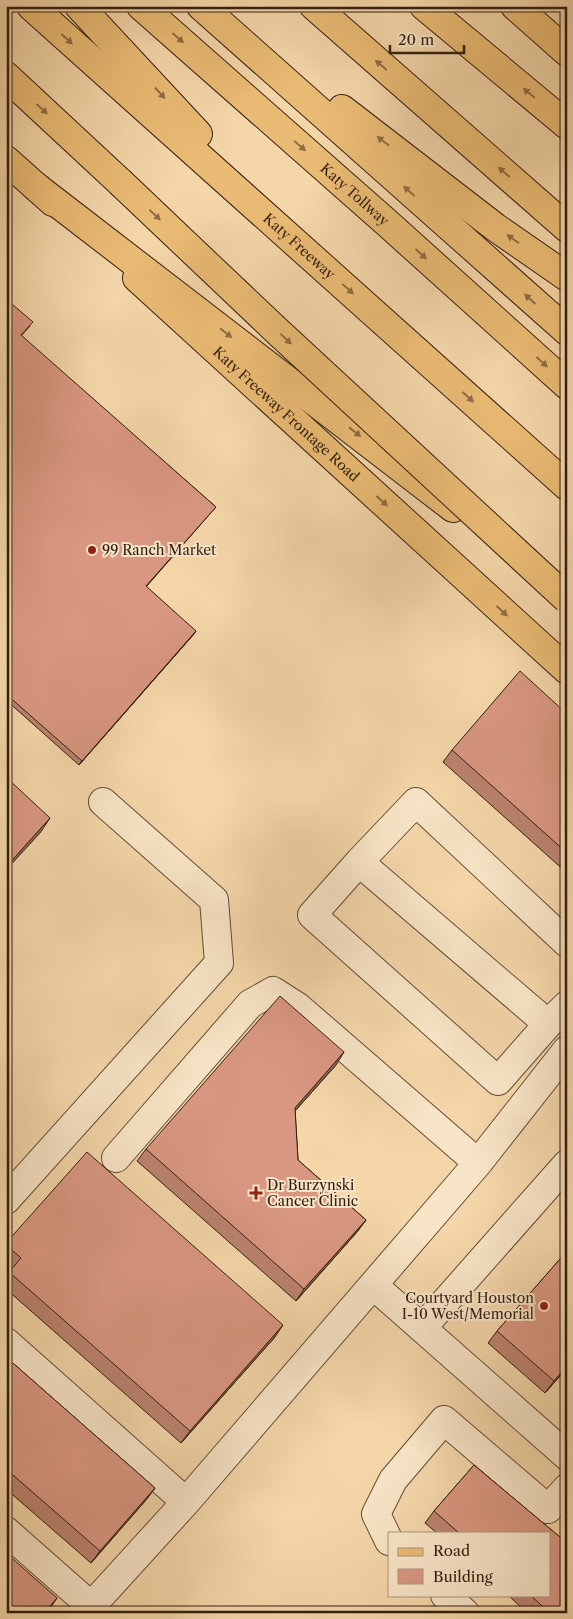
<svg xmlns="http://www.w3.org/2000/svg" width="573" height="1619" font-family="'Libre Caslon Text',serif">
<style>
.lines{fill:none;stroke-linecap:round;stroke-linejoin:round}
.minor-casing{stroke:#634d36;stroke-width:30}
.major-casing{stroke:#331f10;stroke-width:30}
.highway-casing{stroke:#331f10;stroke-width:30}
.minor{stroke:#f8e4c7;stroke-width:28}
.major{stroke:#eabb74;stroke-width:28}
.highway{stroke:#eabb74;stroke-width:28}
.highway-bridge-casing{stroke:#331f10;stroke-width:30;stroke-linecap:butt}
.highway-bridge{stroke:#eabb74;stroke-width:28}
.wall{fill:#bb826f;stroke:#331f10}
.shaded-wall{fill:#986a5a;stroke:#331f10}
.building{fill:#d99781;stroke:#331f10}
.oneway{fill:#8e6d42}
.poi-dot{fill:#8f2418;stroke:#f8e4c7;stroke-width:2}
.labels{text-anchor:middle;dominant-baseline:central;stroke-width:4;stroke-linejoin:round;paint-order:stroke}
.street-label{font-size:14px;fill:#331f10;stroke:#f8e4c7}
.poi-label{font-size:14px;fill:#331f10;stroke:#f8e4c7;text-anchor:start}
</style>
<rect width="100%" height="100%" fill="#f4d6a9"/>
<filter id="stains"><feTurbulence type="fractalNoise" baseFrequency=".004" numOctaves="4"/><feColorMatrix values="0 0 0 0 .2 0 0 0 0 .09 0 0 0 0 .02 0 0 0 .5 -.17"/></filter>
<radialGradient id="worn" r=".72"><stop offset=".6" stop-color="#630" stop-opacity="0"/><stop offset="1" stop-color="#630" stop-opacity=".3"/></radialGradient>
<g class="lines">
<!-- minor casing -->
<g class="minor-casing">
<path id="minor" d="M359,862L548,1024L567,1005
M548,1024L498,1081L312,915L359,862L416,802L567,943
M116,1158L250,1004L273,991L298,1007L478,1163
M6,1200L219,963L214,900L103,802
M373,1285L567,1456
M422,1328L567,1164
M6,1342L186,1502
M6,1531L91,1606
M389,1541L376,1514L393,1480L444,1420L548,1509L567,1488
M445,1595L465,1613
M85,1613L186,1502L478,1163L567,1050"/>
</g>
<!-- major casing -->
<g class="major-casing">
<g id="major">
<path d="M515,6L567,52"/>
<path d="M6,160L53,202"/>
<path id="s1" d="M137,278L567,670"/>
</g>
</g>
<!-- highway casing -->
<g class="highway-casing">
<g id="highway">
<path id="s2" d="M31,6L567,486"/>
<path d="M79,6L198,134"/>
<path id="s3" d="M141,6L386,222L567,385"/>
<path d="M201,6L567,331"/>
<path d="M314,6L567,228"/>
<path d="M424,6L567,125"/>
<path d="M6,76L120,182"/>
<path d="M342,109L495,227L567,277"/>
<path d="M35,186L453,508"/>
</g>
</g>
<!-- minor -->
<use href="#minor" class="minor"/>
<!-- major -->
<use href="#major" class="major"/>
<!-- highway -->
<use href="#highway" class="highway"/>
<!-- highway-bridge casing -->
<g class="highway-bridge-casing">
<path id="highway-bridge" d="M120,182L276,330L567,599"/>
</g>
<!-- highway-bridge -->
<use href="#highway-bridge" class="highway-bridge"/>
</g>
<!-- wall -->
<path class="wall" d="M6,299L30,326L21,336L216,507L146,587L194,634L79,765L6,700Z
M567,714V873L443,762L452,750Z
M336,1065L295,1111L298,1160L366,1220L357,1232L296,1301L137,1161L146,1149Z
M6,1243L275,1337L181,1443L6,1289V1275L11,1269L6,1264Z
M567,1251V1368L545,1393L488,1343L497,1331Z
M6,1357L155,1488L146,1500L91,1563L6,1489Z
M474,1465L567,1543V1613H527L508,1595H549V1533H437L425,1523L434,1511Z"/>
<!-- shaded-wall -->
<path class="shaded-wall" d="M196,631L194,634L79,765L82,761Z
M50,818L40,833L6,870V867Z
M344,1052L336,1065L286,1121L295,1108Z
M366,1220L357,1232L296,1301L304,1289Z
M283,1325L275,1337L181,1443L190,1431Z
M567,1366V1368L545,1393L554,1381Z
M155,1488L146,1500L91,1563L100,1551Z
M57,1598L47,1613H44Z"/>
<!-- building -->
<path class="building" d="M6,299L33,322L21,335L216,507L146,586L196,631L82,761L6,694Z
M520,671L567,714V853L452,750Z
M7,778L50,818L6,867V779Z
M280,996L344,1052L295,1108L298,1160L366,1220L304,1289L146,1149Z
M87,1152L283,1325L190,1431L9,1272L21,1258L6,1245V1243Z
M567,1251V1366L554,1381L497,1331Z
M6,1357L155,1488L100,1551L6,1469Z
M474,1465L567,1543V1613H550L530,1595H549V1533H459L434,1511Z
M6,1553L57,1598L44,1613H6Z"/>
<!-- one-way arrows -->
<defs><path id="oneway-solid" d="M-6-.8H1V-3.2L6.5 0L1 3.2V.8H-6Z" transform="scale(1.25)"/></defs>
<g class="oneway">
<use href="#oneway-solid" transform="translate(178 38) rotate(41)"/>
<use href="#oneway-solid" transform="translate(67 39) rotate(42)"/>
<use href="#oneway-solid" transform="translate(381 65) rotate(-139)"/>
<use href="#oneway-solid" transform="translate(160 93) rotate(47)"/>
<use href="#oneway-solid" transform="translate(529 93) rotate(-140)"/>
<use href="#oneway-solid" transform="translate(42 109) rotate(43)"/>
<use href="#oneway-solid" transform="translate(383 141) rotate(-143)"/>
<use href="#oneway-solid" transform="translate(300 146) rotate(41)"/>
<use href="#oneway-solid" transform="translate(504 172) rotate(-139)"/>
<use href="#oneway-solid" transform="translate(409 191) rotate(-138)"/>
<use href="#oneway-solid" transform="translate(155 215) rotate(43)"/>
<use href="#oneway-solid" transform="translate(513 239) rotate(-145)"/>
<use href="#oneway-solid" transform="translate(421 254) rotate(42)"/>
<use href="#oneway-solid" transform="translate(348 289) rotate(42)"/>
<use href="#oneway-solid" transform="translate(530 299) rotate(-138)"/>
<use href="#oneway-solid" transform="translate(226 333) rotate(38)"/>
<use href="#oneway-solid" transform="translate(286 339) rotate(43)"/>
<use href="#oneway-solid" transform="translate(542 362) rotate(42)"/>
<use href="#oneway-solid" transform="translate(468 397) rotate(42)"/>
<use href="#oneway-solid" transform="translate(355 432) rotate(38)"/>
<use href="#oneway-solid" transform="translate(382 501) rotate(42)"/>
<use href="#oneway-solid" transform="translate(502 611) rotate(42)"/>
</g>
<!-- markers -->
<g class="poi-dot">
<circle cx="92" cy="550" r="5"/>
<path d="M253.5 1185.5h5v5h5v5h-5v5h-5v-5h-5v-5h5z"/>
<circle cx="544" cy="1306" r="5"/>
</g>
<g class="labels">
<!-- street labels -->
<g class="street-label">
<text stroke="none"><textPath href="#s3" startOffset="285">Katy Tollway</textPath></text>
<text stroke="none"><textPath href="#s2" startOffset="360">Katy Freeway</textPath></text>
<text stroke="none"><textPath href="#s1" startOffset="202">Katy Freeway Frontage Road</textPath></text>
</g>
<!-- poi labels -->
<g class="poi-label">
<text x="102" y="550">99 Ranch Market</text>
<text x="267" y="1185">Dr Burzynski<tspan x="267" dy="16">Cancer Clinic</tspan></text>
<text x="534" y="1298" text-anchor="end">Courtyard Houston<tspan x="534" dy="16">I-10 West/Memorial</tspan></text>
</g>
</g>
<!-- margin -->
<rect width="573" height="1619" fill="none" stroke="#f4d6a9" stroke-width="25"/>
<rect x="8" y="8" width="558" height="1604" fill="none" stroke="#331f10" stroke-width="2.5"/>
<rect x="12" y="12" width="548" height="1594" fill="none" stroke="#331f10"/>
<!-- legend -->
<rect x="388" y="1532" width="162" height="65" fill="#f8e4c7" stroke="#a9957e"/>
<rect x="398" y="1548" width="25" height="8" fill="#eabb74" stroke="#a9957e"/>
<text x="433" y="1556" font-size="15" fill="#331f10">Road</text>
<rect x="398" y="1569" width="25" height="15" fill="#d99781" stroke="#a9957e"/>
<text x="433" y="1582" font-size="15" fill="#331f10">Building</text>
<!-- scale -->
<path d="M390 45v8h74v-8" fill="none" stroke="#331f10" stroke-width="2.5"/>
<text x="398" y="45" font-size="15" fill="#331f10" stroke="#f8e4c7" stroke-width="4" paint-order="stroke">20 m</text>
<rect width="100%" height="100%" filter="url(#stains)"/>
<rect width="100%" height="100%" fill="url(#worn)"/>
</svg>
